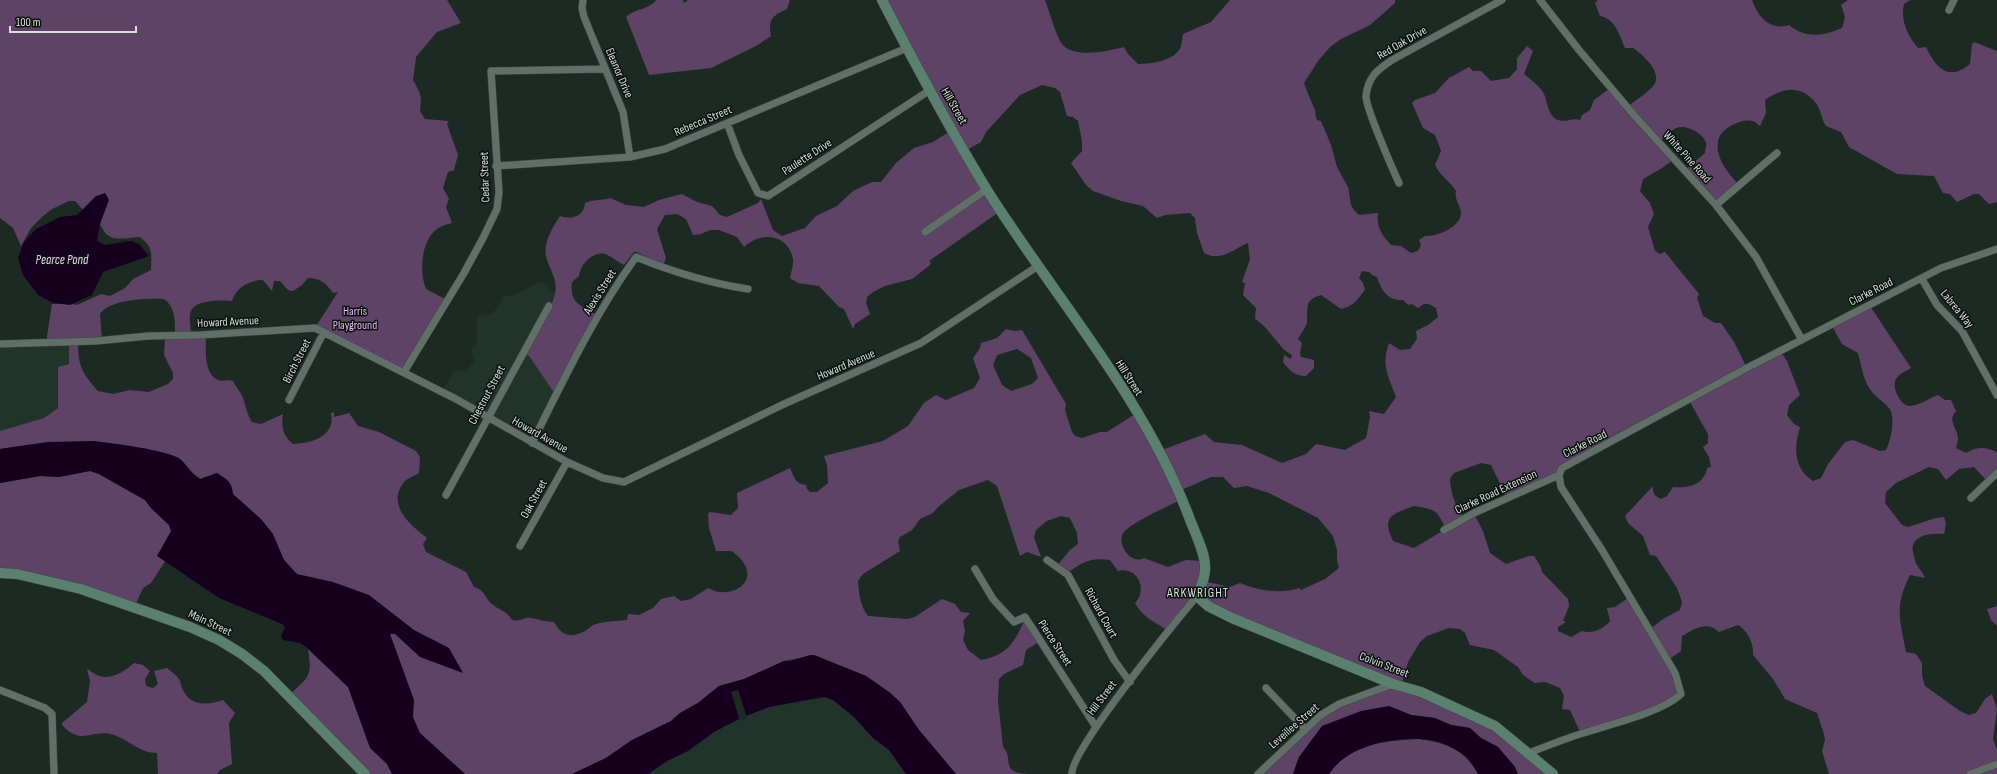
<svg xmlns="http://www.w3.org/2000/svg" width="1997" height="774" font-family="'Sofia Sans Condensed',sans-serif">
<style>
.built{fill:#21342b}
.green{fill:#5e4367;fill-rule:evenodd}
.water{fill:#17001f}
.pier{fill:#1d2a24}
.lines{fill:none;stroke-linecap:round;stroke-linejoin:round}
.street-casing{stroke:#3d4743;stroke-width:8}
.secondary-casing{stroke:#3d4743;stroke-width:11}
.street{stroke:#616f68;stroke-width:7}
.secondary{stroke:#5c8070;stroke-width:10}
.labels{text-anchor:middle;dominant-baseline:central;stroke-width:3;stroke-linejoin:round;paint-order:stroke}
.street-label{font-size:12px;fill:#d7dfdb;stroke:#0b110e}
.park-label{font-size:12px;fill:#e5b5f7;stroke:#0b110e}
.water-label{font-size:13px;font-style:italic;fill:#eccff7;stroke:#0b110e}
.neighbourhood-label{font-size:13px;letter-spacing:1px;fill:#d7dfdb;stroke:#0b110e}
</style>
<rect width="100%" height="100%" fill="#1d2a24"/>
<!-- built -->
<path class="built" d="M542,281L555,294L529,356L555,394L532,443L442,391L453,372L462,370L466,371L474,362L471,350L477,344V317L493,313L502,300V296H511Z
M0,345H69V364L58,367V408L44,418L0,431Z
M824,697L833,700L854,717L873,738L889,750L906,774H648L667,761L688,751L714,732L743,717L769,707Z"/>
<!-- green -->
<path class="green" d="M0,0H447L461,23L437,32L416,57L413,80L419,91L421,98L420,111L425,119L449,121L447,124L458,155L454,170L448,172L443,188L449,199L446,207L452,223C447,224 441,226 437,229C421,240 419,273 426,289L447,300L404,372L315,328L338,292L333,293C326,283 320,278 308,278L302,285L293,291L288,290L280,281H274L272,291L263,280C250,280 236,287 232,301C221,300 191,299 190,315C189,321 191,328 191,335L206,336C206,348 203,373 218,380C222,382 228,379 233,381C235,386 242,394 243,398C246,407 247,414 252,422L261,424L283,414C281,427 283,436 293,444C311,443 336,437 331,413L334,412V417L349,413L358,426L379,432L416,451L420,457L419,473C415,476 408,478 405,481C385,504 410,525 427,538L423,544L426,552L466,572L474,587C486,591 484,597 492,604C500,611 506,610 512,620C521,622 524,617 531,618C539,619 545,622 554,622C562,637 573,639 588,629C591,627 592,625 596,624C606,621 617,621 627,620L628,614L639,615L653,608L661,599L674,596L681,601L691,599L708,588C712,590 716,592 720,592C738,594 756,580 743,562C741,558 735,554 732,551H716L709,528L708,514L710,512L731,515L738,508L737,493L790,468C794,477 795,484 806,485L807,489L810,492H817L828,483L827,465L824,456L883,441L908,426L924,403L936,395L946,400L974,388L980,378L973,358L980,348L981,343L997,338L1006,329L1014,331L1022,330L1066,404L1065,410L1072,432L1075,436L1082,438L1100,432H1107L1135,414L1159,451L1205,434L1214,442L1242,445L1282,463L1306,454L1316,444L1345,450L1366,438L1370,417L1369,411L1384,414L1396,397C1388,376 1381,365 1389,343L1400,350L1410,349L1417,339L1416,331L1428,325L1438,317L1436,308L1429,304H1424L1418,308L1412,304L1408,305L1403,300C1388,301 1381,290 1377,277L1372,275L1369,272L1362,271L1359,278L1363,283L1365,290C1357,300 1354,306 1341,309L1321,295C1304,300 1308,307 1307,322C1306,328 1301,333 1298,339L1302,343L1300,353L1301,357L1314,360V368L1306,376C1295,376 1290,371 1283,362L1284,355L1291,359L1292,355C1279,349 1269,327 1255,319L1256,308L1243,295L1245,283L1242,282L1250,259L1248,243C1232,250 1221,262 1204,253L1197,233L1195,218L1190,213L1165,215L1157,218L1143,206L1121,201L1093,191L1086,185L1071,163L1082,151V141L1078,121L1073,117L1067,116L1060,92L1055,88L1042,85L1020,95L986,132L981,142L965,151L999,212L929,261L931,262L930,265L912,279L885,286L873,292L867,297L866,303L870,314L855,324L853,329L844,309L839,307L819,286L798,283L790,278C791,272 794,264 793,259C788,234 761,231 744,247L737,237L719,230H710L701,234L693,235L686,219L677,214L665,215L657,229L666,258L663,266L637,252H634L624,265C618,262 611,256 605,254C592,251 580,265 579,276L572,282C569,303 581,306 597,315L555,394L529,356L524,353C533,337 552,310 555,293C558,279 549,269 546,256C543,242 553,227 560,216C571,220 584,217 585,203C593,199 601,201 610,198L626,205L644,207L659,200L682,194L697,202L712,206L720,215L727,217L758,203L761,199L773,230L782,236L805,228L816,216L837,206L853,191L872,182H881L896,163L914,148L933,142L952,130L881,0H1045C1049,10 1056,36 1062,44C1074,59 1108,51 1124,47L1128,54L1138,64C1151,64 1176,61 1181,46C1182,43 1182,38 1183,34L1211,22L1230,0H1395V3L1370,25L1341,39L1330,47L1318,61L1304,83C1307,92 1311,101 1315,110C1316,114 1315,116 1317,120L1321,121L1331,145L1337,167L1348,187L1351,205L1354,210L1359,215L1378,213C1376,227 1382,235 1391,245L1401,246L1411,253L1418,251L1421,245L1419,240L1425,236C1437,237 1462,227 1461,212C1460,204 1454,199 1456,191C1449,180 1441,177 1435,165L1441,151L1435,135L1423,128L1412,103L1415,100L1435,93L1449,78L1469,67L1473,71H1481L1491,81L1509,78L1517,69V58L1527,46L1533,51L1524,74C1530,79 1541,87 1544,94C1548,102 1547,115 1558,120C1566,123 1573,117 1580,120L1582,115L1590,110L1594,100L1609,89L1628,107C1635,100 1648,93 1654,85C1663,72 1642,54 1633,48H1625C1620,36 1615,18 1600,16L1595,3L1598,0H1752C1758,17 1770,31 1789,25C1806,39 1823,36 1842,28L1845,17L1841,5L1848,0H1910L1904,4C1900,20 1908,36 1918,48L1926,47C1936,68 1948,82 1970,64L1972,44L1974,42L1997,51V202L1989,204L1979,194H1974L1957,202L1950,194L1943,193L1934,176L1897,174L1849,147L1841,132L1826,126C1821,119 1821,109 1816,103C1800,84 1783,88 1765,100L1766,113L1760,126C1757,124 1755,121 1752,121C1741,118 1719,129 1718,142C1715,158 1729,174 1739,185L1716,205L1685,170L1705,153C1705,150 1707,145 1706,143C1704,134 1689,126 1680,127C1672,128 1665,137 1659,142L1673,160L1662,168L1643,179L1640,191L1650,203L1654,214L1648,227L1655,251L1660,254L1665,252L1699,294L1697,298L1703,316L1715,323H1721L1734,342L1747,368L1781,352L1787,361L1800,395L1789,405L1787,415L1794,424L1800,427C1794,447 1793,468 1813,481L1821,478L1828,464L1845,442L1853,440L1880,451L1886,450C1891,440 1896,417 1889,408C1883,401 1874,396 1869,388C1863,378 1861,364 1858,353L1842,344L1832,326L1870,306L1911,368C1906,371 1899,374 1896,379C1891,387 1901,407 1911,406C1920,405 1930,398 1938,395L1945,400H1951L1956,411C1947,421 1957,427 1958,438C1958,441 1957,445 1956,448L1966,453C1978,446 1984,447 1997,452V474L1988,482L1974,467L1959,469L1946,480L1938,469L1929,467L1896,483L1886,492L1885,503L1902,525L1908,527L1936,518L1944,517L1946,524L1944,534C1928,533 1907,536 1914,556C1915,559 1915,563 1917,565C1920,570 1923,573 1925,578L1910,575C1894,607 1900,619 1906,652L1916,654L1922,663V676L1925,686L1960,711L1969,715L1976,713L1985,699L1992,694L1997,709L1993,739L1997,750V774H1829L1822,751L1825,740L1824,734L1817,713L1785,699L1773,679L1753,655C1754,644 1748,631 1738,625L1719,632C1707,620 1694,629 1682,636L1681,651L1668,660L1680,697L1581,734L1570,710L1562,709L1564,696L1560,688L1545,682L1535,683L1523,675L1518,667L1494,650L1470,645L1465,633L1460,629L1449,628L1427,636L1420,642L1408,662L1401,686L1478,718L1553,774H1518L1515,767L1498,747L1481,738L1470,728L1451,725L1435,718L1411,715L1389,706L1299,757L1293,774H1259L1322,715L1388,687L1198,598L1168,631C1154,621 1143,618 1135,603C1148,590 1138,566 1118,571L1110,560C1090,557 1083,562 1067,573L1056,567L1070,550L1078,544L1077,533L1070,518L1061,516L1047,521L1036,530L1034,537L1041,557L1027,552L1020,556L997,486L988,480L959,490L938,507L933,513L920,519L912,530L900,537L898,541L900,551L863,574L858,581C859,593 860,606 868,616L907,619L915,617L942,599L955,604L961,612L970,613L963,621L965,631L963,640L968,650L981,660C1005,656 1014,644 1023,623H1028L1042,640L1026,650L1023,665L1004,674L999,679L998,701L1003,747C1015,759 998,772 1028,774H956L919,730L900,702L889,692L866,676L814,655L784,661L744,679L719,686L698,703L680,713L671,721L632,740L606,758L572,774H465L418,732L412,721L385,619L316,589L294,572L263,535L217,473L201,479C190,473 186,463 178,458C170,454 160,453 152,451C101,438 51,440 0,449V431L44,418L58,408V367L69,364V345L46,343L52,304L67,303L77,305L101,294L110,296L125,288L133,279L151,270C151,254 154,248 140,237C111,240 105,242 96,212L83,210L75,201H69L52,209L43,216L31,228L21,246L13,228L0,218ZM164,299C176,307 175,323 175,335L165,338L164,355L173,373V379L168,384L149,392L130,390L113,394L98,391C83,374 78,367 78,343L102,340L100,314C110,299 148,298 164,299ZM1017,349L1031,358L1038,378L1032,384L1011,391L1002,385L993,365L997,355ZM1690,402L1708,434V443L1703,447L1709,457L1711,467L1707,468C1705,484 1688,489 1673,487L1667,496L1661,499C1655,496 1652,493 1653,486L1625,516L1628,523L1643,536L1650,555L1656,556L1677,588L1682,602L1680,610L1663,619L1650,629L1628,598L1615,607L1607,608L1610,621C1602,630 1593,634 1582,631L1571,637L1558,631V627L1566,622L1563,621L1569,606L1568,599L1542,572L1541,567L1534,556H1529L1506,564L1490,553L1483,531L1474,514L1464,518C1455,505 1451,495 1450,479L1454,473L1481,463L1491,465L1507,498L1558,476L1573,461ZM1211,477H1223L1234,488L1247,486L1269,493L1318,518L1333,536L1337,550V561L1339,568L1325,579L1301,590L1299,588C1281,594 1258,591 1240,583L1230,587L1203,581L1201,561L1186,560L1168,567L1144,558C1129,566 1116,541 1124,532C1134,521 1167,507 1182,499L1179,491ZM1414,506C1437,510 1436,509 1446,529L1414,548L1393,541C1381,516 1392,514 1414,506Z
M656,0H683L684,3L688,0H790L787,9C772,16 768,19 771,36L756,46L711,68L649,75L626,17C636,8 649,10 656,0Z
M90,471L99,474L145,500L151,508L169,525L172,533L166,560L151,583L143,588L134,608L0,573V483L40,476L59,477Z
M1997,606V626L1991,620L1987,609Z
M308,648L348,687L392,774H364L289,695C310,676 312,677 308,648Z
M134,663L143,665L150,671L145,679L146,686L153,688L158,684L154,671L167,668C171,671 176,675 179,679C181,682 181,687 183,690C191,707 208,705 223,700L235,713L229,723L232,764L220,770L217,774H158L157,753C140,753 129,740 114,735C92,728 82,747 62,725V723L87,702L90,681L87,669C90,670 91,672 95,674C109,682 124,672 134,663Z
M1419,739C1446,743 1464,749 1478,774H1329C1349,743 1387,741 1419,739Z"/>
<!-- water -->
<path class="water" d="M105,193L109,200L100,224L97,241L105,245L131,241L139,244L149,256L103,272L92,295L70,305L53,303L38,295L23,275L18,258L24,242L36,229L60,217L77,215L96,196Z
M94,441C111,443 168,450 180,459C188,466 190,473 200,479L217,473C227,479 232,482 233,494L261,519L273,534L284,560L297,574L333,582L369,595L414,630L449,648L463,673L420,657L395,634H390L414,700L413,717L420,733L465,774H392L387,764L370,748L348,687L306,647L300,643L283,640L281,637L285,627L282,624L219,598L157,556L171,531L169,525L151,508L145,500L99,474L90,471L59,477L40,476L0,483V449L48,442Z
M810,655H814L866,676L889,692L900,702L919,730L956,774H906L889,750L873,738L854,717L833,700L824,697L769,707L743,717L714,732L688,751L667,761L648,774H572L606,758L632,740L671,721L680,713L698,703L719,686L744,679L784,661H791Z
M1389,706L1411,715L1435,718L1451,725L1470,728L1481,738L1498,747L1515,767L1518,774H1478C1474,767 1470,759 1463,754C1457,750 1446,744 1439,742C1405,733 1349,743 1329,774H1293L1299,757L1322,726L1361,711Z"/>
<!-- pier -->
<path class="pier" d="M738,690L747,718L740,721L731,692Z"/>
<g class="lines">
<!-- street casing -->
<g class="street-casing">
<path id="street" d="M583,0L582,8L584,17L623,112L630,157
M1540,0L1579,50L1633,114L1716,205L1756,257L1802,340
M1949,10L1954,0
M727,123L739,155L758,193L768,196L930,90
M496,166L630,157L665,149L907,48
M1399,183C1393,170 1365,106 1366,96C1368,77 1377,70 1392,60L1502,0
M1716,205L1777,153
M925,232L987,189
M1922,279L1937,305L1962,331L1997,395
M0,344L96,341L148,336L200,335L315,328L456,399L567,462L603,478L624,482L784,404L921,343L1038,266
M404,372L464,273L483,238L497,209L499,192L491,71L604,69
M289,400L324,332
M532,443C564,379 594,315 636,257C673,272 708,283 748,289
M446,495L549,306
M1971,498L1997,473
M1444,530L1474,513L1559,475
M520,546L567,462
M1047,560L1068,575L1114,660L1130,682
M975,569L993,599L1014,622L1025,617L1096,727
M1266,688L1305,729
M0,690L45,708L52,714L54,774
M1529,753C1549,745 1569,737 1590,731C1615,723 1664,711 1681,694L1675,673L1602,550L1561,487L1559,475L1562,468L1743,370L1941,268L1997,249
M1072,774C1070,751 1176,621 1197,596
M1258,774L1321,715L1339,704L1393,684
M1970,774L1997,764"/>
</g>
<!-- secondary casing -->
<g class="secondary-casing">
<path id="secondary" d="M882,0C915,64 949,128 987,190C1055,298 1144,397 1189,517C1194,531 1205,552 1205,566C1206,576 1201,587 1197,596L1208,606L1232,618L1393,684L1421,692L1495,726L1553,774
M0,573L17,574L81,589L190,627L219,640L242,654L264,671L365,774"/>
</g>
<!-- street -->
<use href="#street" class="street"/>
<!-- secondary -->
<use href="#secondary" class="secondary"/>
</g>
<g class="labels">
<!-- street labels -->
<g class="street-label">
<text transform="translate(1402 43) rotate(-30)">Red Oak Drive</text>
<text transform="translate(619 73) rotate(67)">Eleanor Drive</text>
<text transform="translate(954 106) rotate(60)">Hill Street</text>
<text transform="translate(703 121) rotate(-23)">Rebecca Street</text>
<text transform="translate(807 157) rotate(-33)">Paulette Drive</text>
<text transform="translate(1687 157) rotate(48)">White Pine Road</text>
<text transform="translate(485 177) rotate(-92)">Cedar Street</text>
<text transform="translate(600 292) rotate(-58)">Alexis Street</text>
<text transform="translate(1871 292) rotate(-27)">Clarke Road</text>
<text transform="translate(1957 309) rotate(51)">Labrea Way</text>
<text transform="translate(228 322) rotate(-3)">Howard Avenue</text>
<text transform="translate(297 361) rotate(-63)">Birch Street</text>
<text transform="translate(846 365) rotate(-23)">Howard Avenue</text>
<text transform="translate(1129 378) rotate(57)">Hill Street</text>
<text transform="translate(487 395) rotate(-62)">Chestnut Street</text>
<text transform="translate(540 435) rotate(29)">Howard Avenue</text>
<text transform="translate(1585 444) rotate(-27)">Clarke Road</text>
<text transform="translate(1496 492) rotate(-25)">Clarke Road Extension</text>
<text transform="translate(534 499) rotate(-61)">Oak Street</text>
<text transform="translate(1101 613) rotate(61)">Richard Court</text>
<text transform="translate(210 623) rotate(25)">Main Street</text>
<text transform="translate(1055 643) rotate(57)">Pierce Street</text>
<text transform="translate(1384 665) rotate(21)">Colvin Street</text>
<text transform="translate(1102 698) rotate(-53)">Hill Street</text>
<text transform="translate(1294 726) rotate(-41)">Leveillee Street</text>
</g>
<!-- park labels -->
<g class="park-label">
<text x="355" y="311">Harris<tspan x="355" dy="14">Playground</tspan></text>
</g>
<!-- water labels -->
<g class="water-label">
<text x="62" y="260">Pearce Pond</text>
</g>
<!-- neighbourhood labels -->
<g class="neighbourhood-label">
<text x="1198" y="593">ARKWRIGHT</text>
</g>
</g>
<!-- scale -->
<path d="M10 26v6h126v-6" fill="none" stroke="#d7dfdb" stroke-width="2"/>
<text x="16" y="26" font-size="12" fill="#d7dfdb" stroke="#0b110e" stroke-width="3" paint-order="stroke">100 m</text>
</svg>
